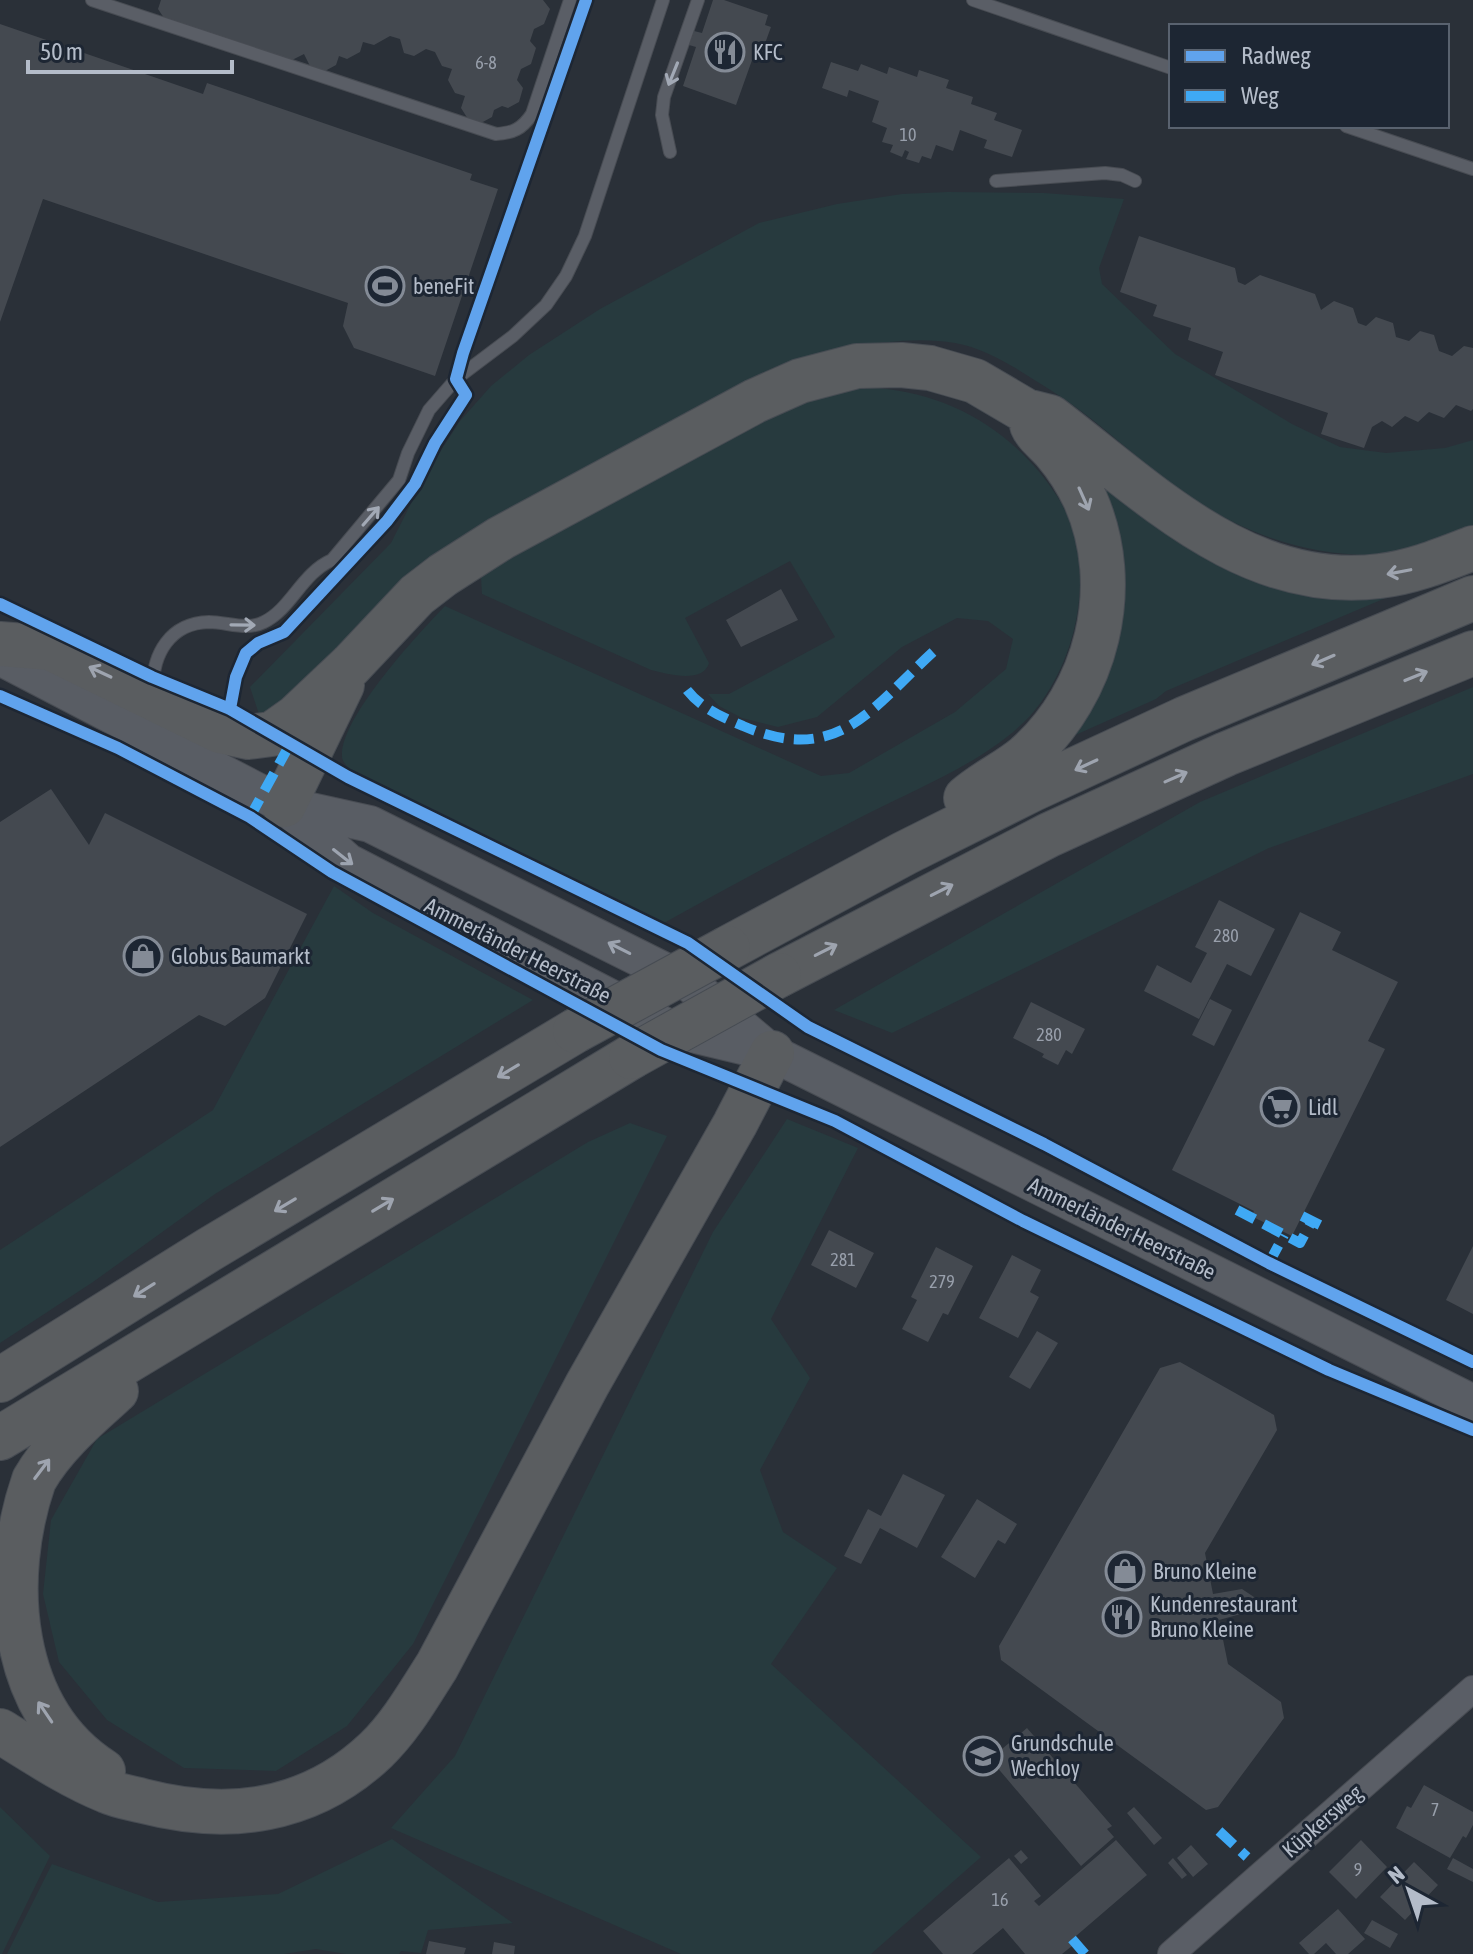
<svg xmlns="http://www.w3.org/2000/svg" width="1473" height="1954" font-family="'Asap Condensed',sans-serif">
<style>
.green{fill:#273a3e}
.building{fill:#444950}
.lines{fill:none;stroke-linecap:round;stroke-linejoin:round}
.lane-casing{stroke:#484c53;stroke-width:14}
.street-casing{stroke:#484c53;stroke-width:28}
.secondary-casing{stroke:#484c53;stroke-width:38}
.highway-casing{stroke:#474c53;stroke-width:46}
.lane{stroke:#5a5e66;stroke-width:12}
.street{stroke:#5a5e66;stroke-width:26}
.secondary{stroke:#595d64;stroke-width:36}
.highway{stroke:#5a5d60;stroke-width:44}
.highway-bridge-casing{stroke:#474c53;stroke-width:46;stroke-linecap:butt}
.highway-bridge{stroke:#5a5d60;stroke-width:44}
.quiet{stroke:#3fa9f5;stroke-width:10;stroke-dasharray:20 10;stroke-linecap:butt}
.cycleway-casing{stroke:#1d2633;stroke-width:17}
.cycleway{stroke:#60a3ed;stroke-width:12}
.oneway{stroke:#a2a9b5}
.oneway2{stroke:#9ea4af}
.oneway3{stroke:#9da4b0}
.labels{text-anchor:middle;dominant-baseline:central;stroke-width:6;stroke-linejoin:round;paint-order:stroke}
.number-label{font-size:18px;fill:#989fab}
.poi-label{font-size:22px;fill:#b4bcc9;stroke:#1d2633;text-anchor:start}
.street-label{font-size:22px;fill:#b4bcc9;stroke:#1d2633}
</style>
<rect width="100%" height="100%" fill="#2a3038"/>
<!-- green -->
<path class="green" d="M948,192L1044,193L1124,199L1099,268L1102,284L1175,354L1292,424L1340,447L1386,453L1445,448L1473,440V532C1449,539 1422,552 1397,554C1308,561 1232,531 1162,477C1125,448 1092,416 1052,391C1023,373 990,349 955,343C921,337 886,342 852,346L454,542L417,566L394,587L305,693L261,720L250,687L391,543L427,472L460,421L491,386L529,355L600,309L759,223L837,204L902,194Z
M877,388C952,394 1016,433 1057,496C1099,561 1080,660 1030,716C989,760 918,788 865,815C797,850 729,887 662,924L355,773C349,768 341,763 342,754C343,715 418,634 445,606L821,776L849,773L955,712L1006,669L1013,639L988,621L957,618L902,647L817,717L778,727L742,718L719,706L708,694H729L835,637L790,561L685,618L709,663C703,684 667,674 651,670L482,594L481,577L495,566L776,413L842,389Z
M1084,473L1163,519L1421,583L1166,691L1156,699L1062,741L1081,703Z
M1473,687V774L1269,848L892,1033L834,1010L1200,802Z
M334,886L373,913L533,1000L215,1194L93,1282L0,1343V1250L213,1110Z
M787,1119L858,1148L771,1319L810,1378L760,1470L783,1532L837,1568L771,1664L981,1857L871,1954H681L391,1828L455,1756L713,1232Z
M630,1123L667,1136L413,1644L347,1726L276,1771L184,1768L107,1720L59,1662L43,1594L51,1520L97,1439L588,1142Z
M0,1807L50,1856L2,1954H0Z
M392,1839L513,1923L428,1930L421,1953L401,1951L399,1954H346L316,1949L284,1954H7L52,1864L158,1902L278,1894Z"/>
<!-- building -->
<path class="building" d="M161,0H543L550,9L544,24L534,29L530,41L536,48L531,64L521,69L517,80L523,88L519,102L508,108L502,106L494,110L492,117L481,123L468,119L461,108L465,96L455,93L448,80L452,69L442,66L435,52L426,49L414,56L404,53L400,39L390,36L374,45L363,42L360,52L347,59L339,56L336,65L325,71L310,66L304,54L292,60L164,18L158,9Z
M713,0H724L768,15L765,25L771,27L763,49L770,51L769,54L756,49L736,105L683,86L696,47L689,45L694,31L702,33Z
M0,24L203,94L207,83L472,174L470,180L498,189L435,376L354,348L343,326L348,303L43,199L0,322Z
M831,62L858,71L861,64L887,74L889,67L917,77L919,70L949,80L946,88L973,97L971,104L997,113L994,120L1022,130L1012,157L984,148L987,140L960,130L953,151L936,145L931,159L922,156L919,163L906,159L909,152L905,150L902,157L890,152L893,145L882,142L887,128L872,122L879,101L849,90L847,97L822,88Z
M1139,236L1235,268L1238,282L1245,285L1260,275L1315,294L1321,310L1334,301L1353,308L1358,323L1366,326L1376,317L1393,323L1396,337L1409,341L1420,331L1434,335L1439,351L1452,356L1464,346L1473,348V409L1471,411L1456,405L1444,418L1429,412L1418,422L1405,416L1392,427L1382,421L1372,427L1364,448L1321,434L1328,413L1215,375L1223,352L1188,340L1191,328L1153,316L1157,305L1120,292Z
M781,589L798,620L741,647L726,620Z
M51,789L89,845L105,813L307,914L265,998L225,1026L199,1015L0,1147V822Z
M1219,900L1275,929L1251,976L1227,964L1199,1019L1144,991L1157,965L1191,983L1207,953L1195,947Z
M1300,912L1341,932L1332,950L1398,982L1368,1041L1385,1049L1292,1236L1251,1216L1254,1211L1172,1170Z
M1210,999L1232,1010L1214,1046L1192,1035Z
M1031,1002L1085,1029L1072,1054L1066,1050L1058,1065L1042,1057L1044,1054L1013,1038Z
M829,1230L874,1253L856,1288L811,1265Z
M1473,1246V1314L1446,1300Z
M936,1247L973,1266L948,1315L943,1313L928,1342L902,1329L917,1300L911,1297Z
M1012,1255L1041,1270L1030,1292L1039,1297L1018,1338L979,1318Z
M1037,1331L1058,1343L1030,1389L1009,1377Z
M1180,1362L1274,1415L1277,1430L1205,1553L1213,1594L1242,1589L1257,1599L1248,1612L1219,1620L1228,1664L1281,1702L1284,1718L1218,1807L1206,1810L1001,1660L999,1646L1160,1368Z
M903,1474L945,1495L917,1548L880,1528L861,1564L844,1556L868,1509L881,1516Z
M977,1499L1017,1524L1005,1544L998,1540L975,1578L941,1557Z
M1027,1728L1112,1826L1107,1829L1114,1837L1081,1866L990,1759Z
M1424,1785L1473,1812V1825L1466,1838L1463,1836L1450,1858L1396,1828L1407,1806L1411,1808Z
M1134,1807L1162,1838L1154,1845L1127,1813Z
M1116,1840L1147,1875L1069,1942L1072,1946L1062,1954H1025L1003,1928L972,1954H943L923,1931L1009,1858L1041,1896L1034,1901L1039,1906Z
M1361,1840L1387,1867L1356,1899L1329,1872Z
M1191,1845L1208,1864L1193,1877L1177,1858Z
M1021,1850L1028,1858L1021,1864L1014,1856Z
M1173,1858L1187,1875L1182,1879L1168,1863Z
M1453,1858L1473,1869V1882L1447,1869Z
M1414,1862L1438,1885L1405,1920L1380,1897Z
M1338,1909L1365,1939L1348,1954H1336L1326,1943L1314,1954H1309L1299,1943Z
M1372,1920L1398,1934L1390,1948L1364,1933Z
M429,1941L466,1948L464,1954H426Z
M494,1942L515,1946L514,1954H492Z"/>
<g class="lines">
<!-- lane casing -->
<g class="lane-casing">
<path id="lane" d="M92,0L496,134C513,133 522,129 532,114L570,0
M973,0L1171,68
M1346,126L1473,169
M670,152L662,115L664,97L698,0
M996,181L1105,173L1122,175L1135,181
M153,690C152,654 170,623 209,622C227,622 247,631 264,622C291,609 302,573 332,560L399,480L408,453L429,410L456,379L513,336L546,305L566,276L585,236L663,0"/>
</g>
<!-- street casing -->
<g class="street-casing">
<path id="street" d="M1171,1954L1473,1689"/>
</g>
<!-- secondary casing -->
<g class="secondary-casing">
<path id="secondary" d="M0,657L284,805L348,862L671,1029L763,1051
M284,805L370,824L689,983L772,1053L1473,1403"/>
</g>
<!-- highway casing -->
<g class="highway-casing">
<path id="highway" d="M0,644L50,648L220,731L248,737L272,734L296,717L351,665L417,595L443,575L501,538L755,401L800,381L857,366L901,365L930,368L975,381L1026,411L1050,417C1147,490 1246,593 1380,576C1413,572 1442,560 1473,548
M966,798C984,782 1007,772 1026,756C1097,693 1124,587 1085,499C1077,482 1067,466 1055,452C1048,443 1036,435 1032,425
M284,805L342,685
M728,948L905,853L1031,790L1184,719L1473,598
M779,975L1049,835L1226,754L1473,653
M0,1380L210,1249L575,1031
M0,1438L631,1057
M0,1731C34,1752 70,1776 107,1791C118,1796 131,1798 143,1801C228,1823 310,1813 376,1750C401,1726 419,1694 437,1666L587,1385L735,1124L772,1053
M103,1771C8,1710 0,1578 34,1480C54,1445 86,1418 116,1391"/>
</g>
<!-- lane -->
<use href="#lane" class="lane"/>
<!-- street -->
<use href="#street" class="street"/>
<!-- secondary -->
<use href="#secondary" class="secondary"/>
<!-- highway -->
<use href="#highway" class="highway"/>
<!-- highway-bridge casing -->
<g class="highway-bridge-casing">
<path id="highway-bridge" d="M575,1031L728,948
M631,1057L779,975"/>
</g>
<!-- highway-bridge -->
<use href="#highway-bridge" class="highway-bridge"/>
<!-- quiet -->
<path class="quiet" d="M687,690C701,708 722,717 743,726C837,766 870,710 933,652
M250,817L290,744
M1237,1210L1300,1243L1312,1221
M1302,1216L1324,1227
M1269,1263L1284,1235
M1219,1831L1247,1857
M1072,1939L1085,1954"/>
<!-- cycleway casing -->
<g class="cycleway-casing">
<path id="cycleway" d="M0,604L152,677L230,709L348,777L688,943L808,1027L1044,1144L1269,1263L1473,1362
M0,696L118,748L250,817L332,872L661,1050L835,1121L1023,1221L1329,1370L1473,1430
M230,709L236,677L246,653L258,643L284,632L387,521L415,484L435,443L466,395L456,379L463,353L586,0"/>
</g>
<!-- cycleway -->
<use href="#cycleway" class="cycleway"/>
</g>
<!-- one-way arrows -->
<defs><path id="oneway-shaft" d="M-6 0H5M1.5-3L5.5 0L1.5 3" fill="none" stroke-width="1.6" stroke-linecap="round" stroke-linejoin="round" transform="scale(2)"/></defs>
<g class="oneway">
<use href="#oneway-shaft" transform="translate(673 74) rotate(112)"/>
<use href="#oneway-shaft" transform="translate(371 516) rotate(-49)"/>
<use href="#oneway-shaft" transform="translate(243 625) rotate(1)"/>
</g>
<g class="oneway2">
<use href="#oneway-shaft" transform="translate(1084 499) rotate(66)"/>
<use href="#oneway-shaft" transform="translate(1399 572) rotate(169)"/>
<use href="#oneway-shaft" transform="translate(1323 660) rotate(157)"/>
<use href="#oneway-shaft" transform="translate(100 672) rotate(-155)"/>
<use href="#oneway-shaft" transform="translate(1416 676) rotate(-22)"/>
<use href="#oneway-shaft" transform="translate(1086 765) rotate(155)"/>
<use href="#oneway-shaft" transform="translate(1176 777) rotate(-24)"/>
<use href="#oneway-shaft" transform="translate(942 890) rotate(-27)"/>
<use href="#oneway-shaft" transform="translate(826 950) rotate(-27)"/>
<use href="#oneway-shaft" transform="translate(508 1071) rotate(149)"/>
<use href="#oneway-shaft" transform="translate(285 1205) rotate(149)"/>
<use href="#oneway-shaft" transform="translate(383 1205) rotate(-31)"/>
<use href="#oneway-shaft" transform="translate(144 1290) rotate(148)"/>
<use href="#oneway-shaft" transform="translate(42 1469) rotate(-53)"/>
<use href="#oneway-shaft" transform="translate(45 1712) rotate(-124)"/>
</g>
<g class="oneway3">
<use href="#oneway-shaft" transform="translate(343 857) rotate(38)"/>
<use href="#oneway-shaft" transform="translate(619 948) rotate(-153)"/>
</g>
<!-- icons -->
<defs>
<g id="restaurant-ring" transform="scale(2)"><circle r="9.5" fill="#1d2633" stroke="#848b96" stroke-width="1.5"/><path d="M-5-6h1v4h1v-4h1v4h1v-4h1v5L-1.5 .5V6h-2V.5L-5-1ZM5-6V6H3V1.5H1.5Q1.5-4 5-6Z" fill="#848b96"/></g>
<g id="stadium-ring" transform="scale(2)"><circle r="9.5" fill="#1d2633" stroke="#848b96" stroke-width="1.5"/><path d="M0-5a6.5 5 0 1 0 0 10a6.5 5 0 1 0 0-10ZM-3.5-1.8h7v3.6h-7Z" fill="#848b96"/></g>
<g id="shop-ring" transform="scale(2)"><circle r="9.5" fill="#1d2633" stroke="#848b96" stroke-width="1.5"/><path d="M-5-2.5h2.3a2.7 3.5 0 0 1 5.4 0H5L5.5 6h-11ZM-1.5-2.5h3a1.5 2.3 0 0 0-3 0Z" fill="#848b96"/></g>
<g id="supermarket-ring" transform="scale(2)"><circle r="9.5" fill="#1d2633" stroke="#848b96" stroke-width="1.5"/><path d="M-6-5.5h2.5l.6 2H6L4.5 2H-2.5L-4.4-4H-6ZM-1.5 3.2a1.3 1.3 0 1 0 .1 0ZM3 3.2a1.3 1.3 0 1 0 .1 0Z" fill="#848b96"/></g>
<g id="school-ring" transform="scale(2)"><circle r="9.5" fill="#1d2633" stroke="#848b96" stroke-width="1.5"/><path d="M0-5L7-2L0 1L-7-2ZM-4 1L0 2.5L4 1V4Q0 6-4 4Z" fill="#848b96"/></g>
</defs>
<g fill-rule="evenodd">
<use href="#restaurant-ring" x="725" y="52"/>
<use href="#stadium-ring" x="385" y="286"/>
<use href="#shop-ring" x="143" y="956"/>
<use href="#supermarket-ring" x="1280" y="1107"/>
<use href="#shop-ring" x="1125" y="1571"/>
<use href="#restaurant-ring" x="1122" y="1617"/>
<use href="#school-ring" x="983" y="1756"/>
</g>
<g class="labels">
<!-- number labels -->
<g class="number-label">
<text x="486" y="62">6-8</text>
<text x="908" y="134">10</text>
<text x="1226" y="935">280</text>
<text x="1049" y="1034">280</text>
<text x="843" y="1259">281</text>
<text x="942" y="1281">279</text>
<text x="1435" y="1809">7</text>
<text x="1358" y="1869">9</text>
<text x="1000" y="1899">16</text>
</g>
<!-- poi labels -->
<g class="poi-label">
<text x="753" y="52">KFC</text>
<text x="413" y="286">beneFit</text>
<text x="171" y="956">Globus Baumarkt</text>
<text x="1308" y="1107">Lidl</text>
<text x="1153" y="1571">Bruno Kleine</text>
<text x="1150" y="1604">Kundenrestaurant<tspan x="1150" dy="25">Bruno Kleine</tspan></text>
<text x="1011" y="1743">Grundschule<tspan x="1011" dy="25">Wechloy</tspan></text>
</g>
<!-- street labels -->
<g class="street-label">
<text transform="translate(518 950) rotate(27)">Ammerländer Heerstraße</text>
<text transform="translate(1122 1228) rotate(26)">Ammerländer Heerstraße</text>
<text transform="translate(1322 1821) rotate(-41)">Küpkersweg</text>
</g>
</g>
<!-- legend -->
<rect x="1169" y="24" width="280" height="104" fill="#1d2633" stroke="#59626f" stroke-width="2"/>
<rect x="1185" y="50" width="40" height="12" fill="#60a3ed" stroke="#59626f" stroke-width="2"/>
<text x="1241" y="64" font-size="24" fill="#b4bcc9">Radweg</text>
<rect x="1185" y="90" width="40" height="12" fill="#3fa9f5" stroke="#59626f" stroke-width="2"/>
<text x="1241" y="104" font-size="24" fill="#b4bcc9">Weg</text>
<!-- north arrow -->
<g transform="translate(1409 1890) rotate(320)" stroke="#1d2633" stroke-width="6" paint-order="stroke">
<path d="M0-6L14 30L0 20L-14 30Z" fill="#b4bcc9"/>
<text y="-12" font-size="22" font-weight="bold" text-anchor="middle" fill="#b4bcc9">N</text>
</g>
<!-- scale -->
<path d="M28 60v12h204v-12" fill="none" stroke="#b4bcc9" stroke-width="4"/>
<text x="40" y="60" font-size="24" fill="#b4bcc9" stroke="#1d2633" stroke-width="6" paint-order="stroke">50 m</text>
</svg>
